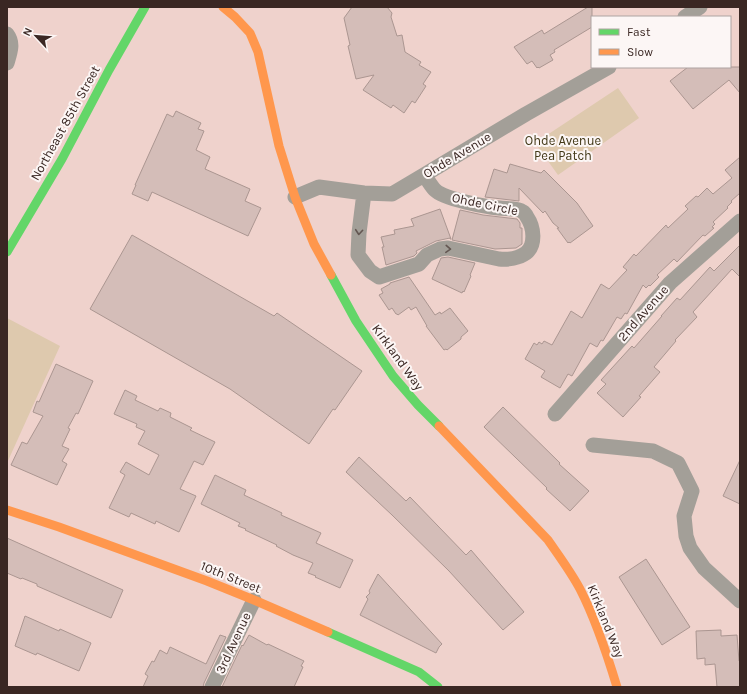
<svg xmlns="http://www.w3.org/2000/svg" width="747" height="694" font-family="Karla,sans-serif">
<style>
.green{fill:#dec9ae}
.building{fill:#d4bdb8;stroke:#ab9691}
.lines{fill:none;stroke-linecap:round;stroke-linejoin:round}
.street{stroke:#a39f98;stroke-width:15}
.fast{stroke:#63d668;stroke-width:9}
.slow{stroke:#ff974d;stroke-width:9}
.oneway{stroke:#645752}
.labels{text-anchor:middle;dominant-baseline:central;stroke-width:4;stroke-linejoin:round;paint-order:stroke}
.street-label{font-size:13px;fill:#3a2723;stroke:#fcf6f5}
.park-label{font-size:13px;fill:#423817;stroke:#fcf6f5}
</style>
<rect width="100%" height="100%" fill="#efd2cc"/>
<!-- green -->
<path class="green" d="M618,88L639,118L558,175L535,143Z
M7,318L60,346L7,463Z"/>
<!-- building -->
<path class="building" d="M352,7H387L392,13L391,17L397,36L402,35L405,52L421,62L419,65L431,72L423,84L426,86L415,103L412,101L404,113L393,105L391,108L363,90L374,75L356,79L348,46L350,45L344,18Z
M588,7H592V27L554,50L555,52L550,55L553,60L539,68L538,67L537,68L532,61L527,64L514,47L542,30L544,34Z
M688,67H740V93L729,80L693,109L670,81Z
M176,111L201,123L198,129L204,131L196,150L210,157L205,169L250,189L245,201L261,208L248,236L152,192L148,201L132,194L136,185H135L167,114L173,117Z
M740,157V193L731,201L732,202L727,207L728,208L713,222L715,224L712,227L714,228L705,236L703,235L677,262L674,259L657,275L659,277L650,286L649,285L646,288L643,285L627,314L625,313L621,319L617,317L603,341L601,340L597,347L590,343L572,376L568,374L560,388L541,377L545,371L525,359L534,343L537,345L539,342L542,344L544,341L552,345L571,311L582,318L601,284L609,289L627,270L623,267L634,254L636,256L666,225L668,228L688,209L685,206L696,196L698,197L707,188L713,194L732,178L725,170Z
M510,164L541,173L544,170L577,203L593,226L570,243L569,242L568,243L557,228H559L553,223L545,211L543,213L519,188V201L485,197L494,169L507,173Z
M440,209L451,239H450V238L436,241L416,251L417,253L414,256L386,265L382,247H384L381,237L395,234L394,230L414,226L411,219Z
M460,210L483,215L517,219L520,223V228H522V244L516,248L495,249L452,240Z
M132,235L274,316L277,313L362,371L335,410L333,409L309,444L230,389L90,309Z
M740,245V277L732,269L693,312L697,317L675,340L676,341L654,367L660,372L639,396L641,397L623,417L597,393L606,384L601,380L632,346L634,348L662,316H661L677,298L680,300L710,267L714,271Z
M448,257L475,263L470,275L471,276L464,292L463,291L462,293L432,279L441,258Z
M409,277L435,315L440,312L441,314L450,308L468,331L461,337V339L447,350L446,349L444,350L426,326H427L416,307L411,310L409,307L398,315L397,314H396L392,308L389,310L379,295L383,293L381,289L390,284V283Z
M56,364L93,381L78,414L76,413L68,428L70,429L62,446L69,449L62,461L67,464L57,485L11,465L22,442L27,444L43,416L33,412L37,401L39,402Z
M125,390L137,396L135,400L158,411L160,408L171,413L170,417L192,428L190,430L215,442L203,465L194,461L180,489L196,496L179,532L156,521L155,524L131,513L129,517L109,508L125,475L120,472L126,462L149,475L159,455L138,444L145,431L136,427L137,424L114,414Z
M503,407L560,463L559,464L589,491L570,511L546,489L547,488L484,427Z
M359,457L406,501L410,497L466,555L471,550L524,612L503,630L449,571L392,515L346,472Z
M740,460V504L723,496Z
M215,475L246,490L244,495L282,513L281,515L321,533L316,543L353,560L340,588L315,577L316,576L308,573L313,563L293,555L276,546L277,545L245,530L246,529L238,526L240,523L201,504Z
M7,538L123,590L111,618L37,586V584L22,578L21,579L7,573Z
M646,559L690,627L662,645L619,577Z
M378,574L442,644L439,647L436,653L360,615L368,599L366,597L370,593L369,591Z
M25,616L59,631L60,629L91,643L79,671L37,653L36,655L15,646Z
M721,630V636L737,635L739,661H740V687H717L715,664L705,665V658L697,659L696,631Z
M220,635L226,637L204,683L203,687H143L148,676L145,674L152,661L154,662L160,650L167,654L170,647L206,664Z
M249,635L267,645L268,644L304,661L301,666L303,667L294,687H222L242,645L243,646Z"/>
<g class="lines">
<!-- street -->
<path class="street" d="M685,17L700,7
M7,34C14,43 10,53 7,63
M364,193L359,233L358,255L370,271L379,277L419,264L427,255L440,249L448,248L499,259C508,260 519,258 526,253C536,245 534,227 527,217C526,215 525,213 523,212C519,208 505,209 499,208C486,207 444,199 435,190C431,186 428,180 424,175
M295,197L319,187L364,193L392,194L424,175L526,114L609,67
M555,414L670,283L740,221
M593,445L653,451L678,463L692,491L684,516L686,536L690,548L704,568L740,601
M212,687L254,600"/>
<!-- fast -->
<path class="fast" d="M7,252L62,159L109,70L145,7
M331,275L356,321L393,376L418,405L439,426
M328,632L419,672L438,687"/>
<!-- slow -->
<path class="slow" d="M223,7L235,17L250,33L258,52L279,146L295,197L314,244L331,275
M439,426L548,540C559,556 571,572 580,589C596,620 607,654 617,687
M7,510L59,527L207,581L254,600L328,632"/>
</g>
<!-- one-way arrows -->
<defs><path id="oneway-chevron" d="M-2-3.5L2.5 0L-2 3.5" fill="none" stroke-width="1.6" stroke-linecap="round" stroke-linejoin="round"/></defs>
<g class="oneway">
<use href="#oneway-chevron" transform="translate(359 232) rotate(95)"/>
<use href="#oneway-chevron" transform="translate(448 249) rotate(3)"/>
</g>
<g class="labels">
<!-- street labels -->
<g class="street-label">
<text transform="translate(65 123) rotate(-61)">Northeast 85th Street</text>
<text transform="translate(457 155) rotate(-31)">Ohde Avenue</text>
<text transform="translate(485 204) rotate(12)">Ohde Circle</text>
<text transform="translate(643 313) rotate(-49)">2nd Avenue</text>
<text transform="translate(398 357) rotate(54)">Kirkland Way</text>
<text transform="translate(231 577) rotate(22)">10th Street</text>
<text transform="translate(606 621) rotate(68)">Kirkland Way</text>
<text transform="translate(233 643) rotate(-65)">3rd Avenue</text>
</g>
<!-- park labels -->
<g class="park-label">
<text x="563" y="140">Ohde Avenue<tspan x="563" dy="15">Pea Patch</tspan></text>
</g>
</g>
<!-- border -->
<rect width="747" height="694" fill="none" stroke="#3a2723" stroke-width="16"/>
<!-- legend -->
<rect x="591" y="16" width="140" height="52" fill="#fcf6f5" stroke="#aea3a1"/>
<rect x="599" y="29" width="20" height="6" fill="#63d668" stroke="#aea3a1"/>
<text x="627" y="36" font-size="12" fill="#3a2723">Fast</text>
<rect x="599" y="49" width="20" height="6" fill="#ff974d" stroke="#aea3a1"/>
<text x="627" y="56" font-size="12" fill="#3a2723">Slow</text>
<!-- north arrow -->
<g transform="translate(36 36) rotate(296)" stroke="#fcf6f5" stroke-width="3" paint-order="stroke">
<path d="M0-3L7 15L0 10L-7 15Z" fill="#3a2723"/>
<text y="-6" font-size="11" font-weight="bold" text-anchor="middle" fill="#3a2723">N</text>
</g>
</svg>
